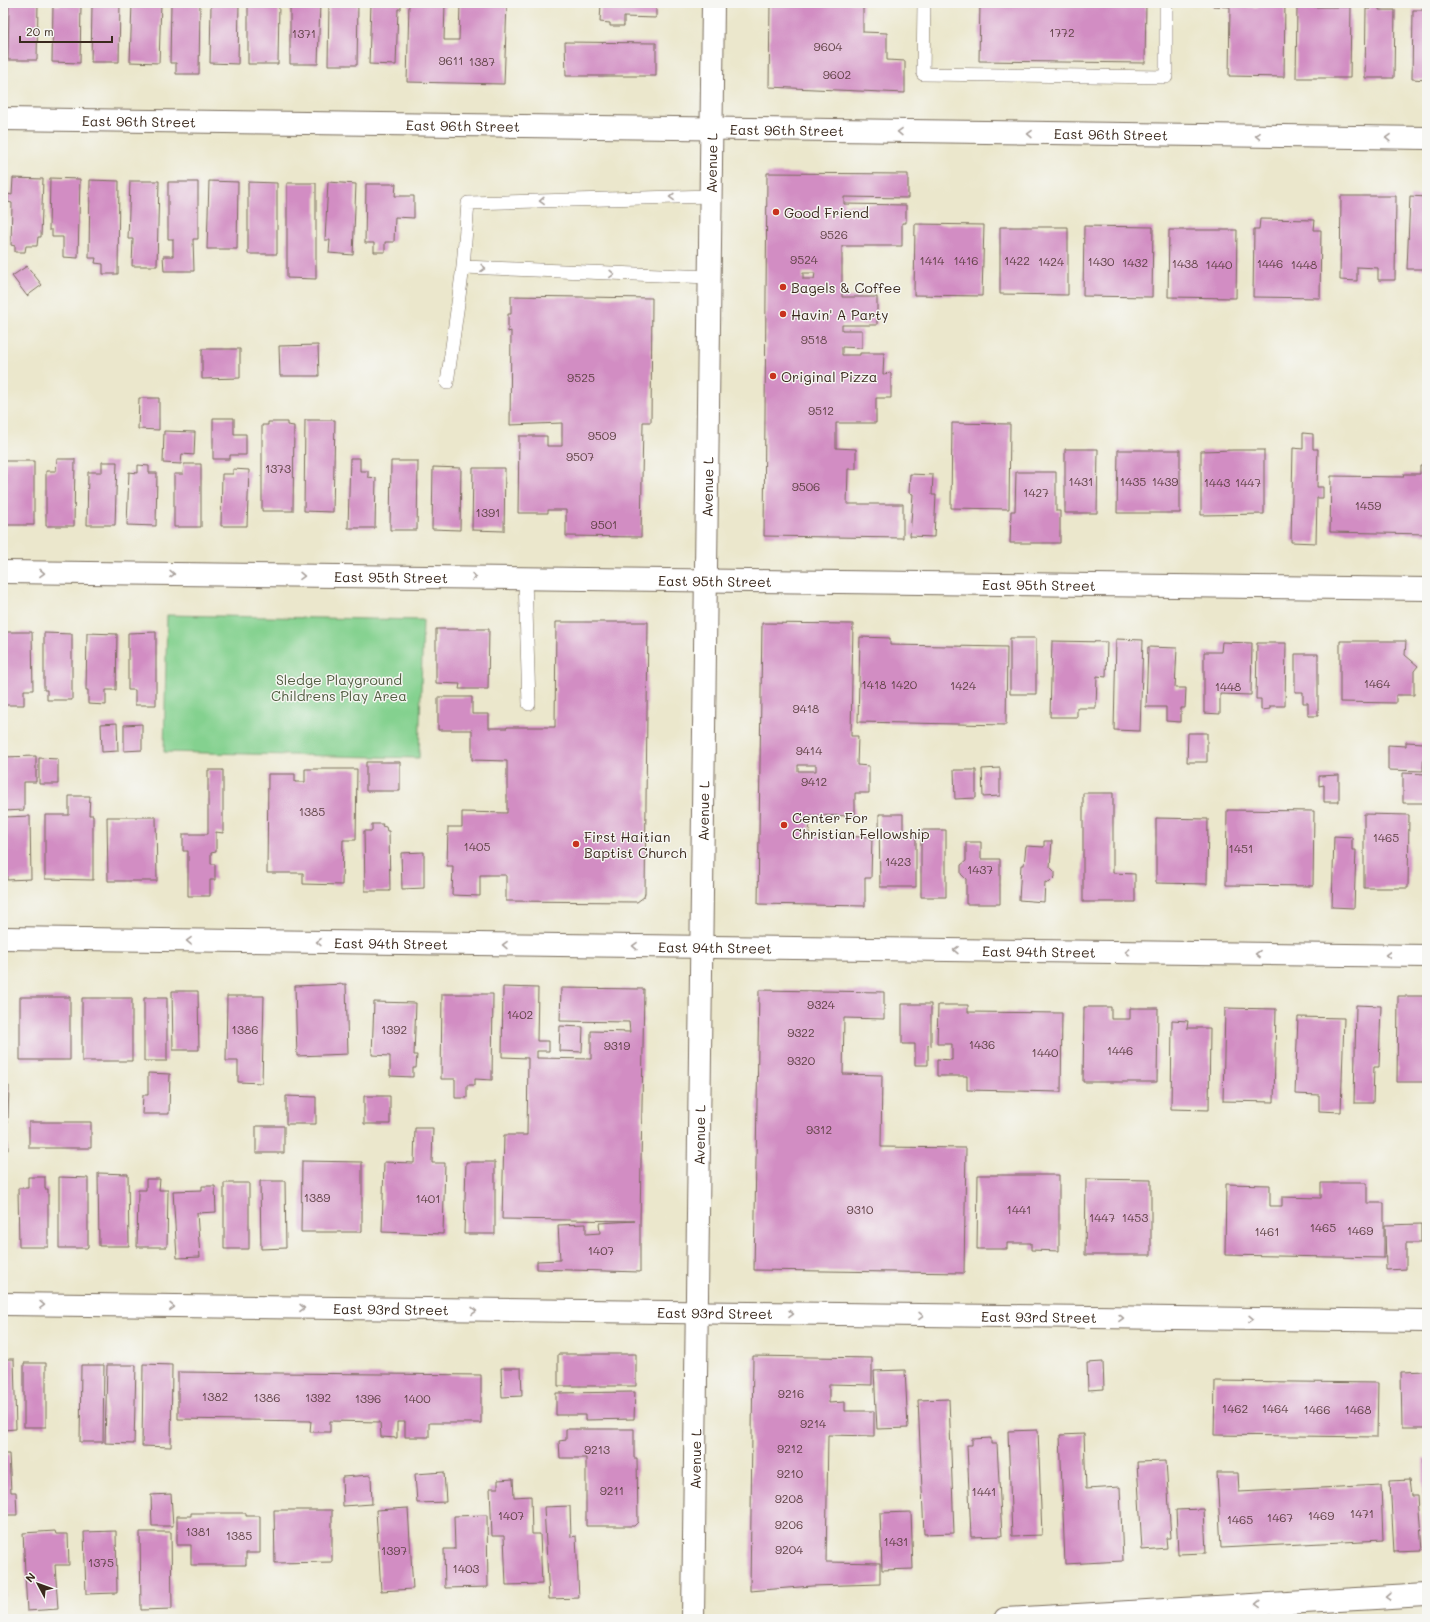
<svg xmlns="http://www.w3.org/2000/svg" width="1430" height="1622" font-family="Mali,sans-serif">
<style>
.green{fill:#84d18f;stroke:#607e56}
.building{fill:#d28dc3;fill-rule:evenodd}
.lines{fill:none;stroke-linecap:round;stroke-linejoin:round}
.service-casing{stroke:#796c5b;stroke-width:14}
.minor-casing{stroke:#796c5b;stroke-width:24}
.service{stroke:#fff;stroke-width:13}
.minor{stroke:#fff;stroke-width:22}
.oneway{stroke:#a79f9a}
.poi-dot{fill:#c8321e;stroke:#f6f6f2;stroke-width:1.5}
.labels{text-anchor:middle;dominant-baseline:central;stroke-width:3;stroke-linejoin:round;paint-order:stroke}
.number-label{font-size:12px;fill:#614347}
.street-label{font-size:14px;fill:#3b2a1e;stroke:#f6f6f2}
.poi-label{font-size:14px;fill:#3b2a1e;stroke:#f6f6f2;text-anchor:start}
.park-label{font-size:14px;fill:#515c40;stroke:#f6f6f2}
</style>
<rect width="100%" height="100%" fill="#f6f6f2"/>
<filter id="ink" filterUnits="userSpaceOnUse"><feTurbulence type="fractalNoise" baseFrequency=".025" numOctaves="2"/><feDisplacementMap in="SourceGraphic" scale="8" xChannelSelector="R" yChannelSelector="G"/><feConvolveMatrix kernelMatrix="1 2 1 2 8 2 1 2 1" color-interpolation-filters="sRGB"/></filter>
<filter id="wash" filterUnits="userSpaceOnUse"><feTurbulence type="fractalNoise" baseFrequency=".012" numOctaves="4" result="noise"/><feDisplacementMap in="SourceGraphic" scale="16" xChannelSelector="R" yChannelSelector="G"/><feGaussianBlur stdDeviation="0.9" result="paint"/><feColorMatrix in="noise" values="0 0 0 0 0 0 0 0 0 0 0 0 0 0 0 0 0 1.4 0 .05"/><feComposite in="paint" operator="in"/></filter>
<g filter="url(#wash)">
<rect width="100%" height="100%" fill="#ebe7cc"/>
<!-- green -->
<path class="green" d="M167,615L423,620L419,758L164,752Z"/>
<g id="blocks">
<!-- building -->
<path class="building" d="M9,3H38L37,60H8Z
M60,3H73L72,5L81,6L80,63L52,62L53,5H60Z
M97,3H120L119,62H91L92,5H97Z
M132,3H161L159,63L130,62Z
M171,3H200L199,74H176V63H170Z
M211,3H239L238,64L210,63Z
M248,3H279L278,64H248Z
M290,3H320L318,64H290Z
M329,3H358L357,65H328Z
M371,3H401V9H398L396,65L369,64Z
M409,3H445L444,40H459L460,3H507L504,84L407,82Z
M601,3H656V18L624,17V26H610V23L600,22Z
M770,3H863V32L887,33V60L905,61V93L769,87Z
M980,3H1146L1145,63L979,61Z
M1213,3H1241V7H1258V3H1285L1284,77L1229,76L1230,7L1213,6Z
M1308,3H1314V7H1351L1350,78H1296L1297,7H1308Z
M1370,3H1379V10H1395L1394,78H1365L1366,9H1370Z
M1426,5H1427V80L1412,79L1413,10H1426Z
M565,42L656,43V76H566Z
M767,173L908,174V198L844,197V204L906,205V223H902V246H842V297H877V325H842V330H862V348L842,347V355H860V353H884L883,374L891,373V398H876V423H836V448L856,449V469H848L847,504H903V538L764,536ZM803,273H815L814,279H803Z
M13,178L43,179L41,237H38L37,246H26L25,252H15V246L11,245L12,203L8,202V194L12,195Z
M50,178L80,179L78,258L63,257V237H52V230H49Z
M90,180L119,181L118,274H103V264L95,263L96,258H89Z
M130,181H159L157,266H132L133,239H128Z
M209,181L238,182L237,249H207Z
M168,182H198V239H193L194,271H164L163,256H173V239H168Z
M248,182L277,183V254H248Z
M328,182L356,184L353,255L329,253L330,240H325Z
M287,183H316V279L287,278Z
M366,184H396L395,196H414V218L395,217L394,242H385V252H374V243H365Z
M1341,196H1396L1395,280H1378V268L1357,267V281L1340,280Z
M1410,196L1427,197V269H1407Z
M1260,219L1315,220L1314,230H1321L1320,298L1253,297L1254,229H1259Z
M915,224L984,225L982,296L914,295Z
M1084,226L1153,227L1152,297L1083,296Z
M1000,227H1068V295L1000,294Z
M1169,230H1237L1236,298L1168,297Z
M27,266L42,285L27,296L12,276Z
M511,296L652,298L651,422H643L641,537L566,536V510H548V513H518L519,436H547V446H562V423L510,425L511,331L508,332V314H511Z
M318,345L319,376H280L279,346Z
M202,349H240V378L202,379Z
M139,398H159V430L138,429Z
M213,418H234V434H246V455H230V459H213Z
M305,420H335L333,512L304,511Z
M268,422H287V425L294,426L293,511H262V425H268Z
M952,423L1010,424L1009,509L951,508Z
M164,431L195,432L194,455L182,454L181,464L163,463Z
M1303,433L1313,434V449H1318L1317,487H1323V498H1317L1316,543L1291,542L1293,448L1303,449Z
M1065,449H1098L1097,513H1065Z
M1118,450H1180V513H1117Z
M1233,450H1264V514L1201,515V451Z
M350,458H360V471H368V477L376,478L375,528H348Z
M57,459H75L74,526H46V471H56Z
M5,461H34V525H5Z
M391,461H418L417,530H390Z
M102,462H117L115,525H87L88,472H102Z
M184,464H201V527H174V474H183Z
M138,465L149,466V473H157L156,526L127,525L129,472L138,473Z
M1420,465H1427V534L1330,532L1331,476L1404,477L1403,474H1420Z
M433,467L461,468L460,530L432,529Z
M473,468H505L504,531L472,530Z
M233,469L249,470L247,526H221L222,474H233Z
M1016,472H1056V511H1060V543H1010L1011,511H1015Z
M910,474L933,475L932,495H936L934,537L910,536L913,494L909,493Z
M556,622H648L645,893L644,897L637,902L506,901V875H480V896L452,895L453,866H447L448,827H462V812L507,813V761L472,760V730H438V697H472V714H489V728H507V727H555Z
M762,623L853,624L851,736H858L857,765L869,766V793H855V816L810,815L809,836L872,837L871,878H865V906L758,904ZM798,765H816V771H798Z
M436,629H489L488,689H459L460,684L436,683Z
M3,632H32L33,690H24V705H5V690H3Z
M156,632V705H135V690H128V633Z
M44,633L72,634V700H47V690H44Z
M87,633L117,634L116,690H106V705L88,704V690H86Z
M860,637L890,638V645L1007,647L1006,725L858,722Z
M1010,638H1036V694H1010Z
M1116,639L1143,640L1140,731L1114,730Z
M1052,641L1107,642L1106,677L1097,676L1096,708H1077V717H1050Z
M1340,641H1406L1405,655L1418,666L1414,671V695H1396V703L1340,702Z
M1222,642L1252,643L1251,695L1220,694V714L1204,713V652H1221Z
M1257,643H1286L1285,706H1270V709L1261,710V699H1256Z
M1148,647L1177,648L1175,688H1186L1185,708H1181V722L1166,721V707H1146Z
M1295,654H1318V716H1308V703H1303V692H1295Z
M117,723L118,751L102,752L101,724Z
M142,724V750L124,751V725Z
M1188,733H1207V762H1187Z
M1406,742L1424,743L1423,771L1388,770V745L1406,746Z
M36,756V782H24V810L4,811L3,757Z
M39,758L58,759V784H39Z
M366,762H400V791H366Z
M1000,768V796L983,797L982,769Z
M305,769H357L356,840H343L342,885L303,884V873H267L268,774H295V782H305Z
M208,770H223V833L216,832V852L211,853V864H215V880H210V896H188V851H183V834H208Z
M954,770H976V798L955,799Z
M1403,773L1427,774V803H1403Z
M1339,775V802H1324V785L1319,786V776Z
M1083,793H1113V873L1135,874V902H1083Z
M69,796H90L89,815H93V880L45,879V815H69Z
M1227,810L1314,811L1313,886L1226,885Z
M879,814H903V835H916V887H880Z
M1364,814L1409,815L1408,888H1364Z
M30,816L31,879L7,880L5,817Z
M107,817H156L157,881H108Z
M1156,818L1208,819L1207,884L1156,883Z
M372,824H383L382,826L386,827L387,831H389L390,891H365L364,831H372Z
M921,830H946V897H921Z
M1334,836L1352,837V850H1356L1354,908L1332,907Z
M1044,841H1052L1050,867L1055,872V877L1049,883L1045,882L1044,902L1019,900L1021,865H1024L1026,846L1044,847Z
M966,842H981V859H1000V904H966V879L961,874V865L966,861Z
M424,852V888L402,889L401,853Z
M346,984L348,1054L297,1056L295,986Z
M503,987L538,988L537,1041H549V1051H537V1058L591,1059V1031L630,1032L629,1022L560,1021L561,988L644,989L640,1221V1272L537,1269V1261L560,1260L558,1225L586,1224V1234L600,1233L599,1223L635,1221L502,1219L504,1135H527L528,1058L502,1057Z
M759,990L884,992V1019L844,1018L843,1074L882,1075L881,1147L966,1148L964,1273L754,1270Z
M172,991H198L199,1050H173Z
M442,994H493L492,1080L475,1079V1085H467V1098H455V1079H441Z
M227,996H264L262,1083L238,1082V1061H226Z
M1398,996H1426L1425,1082H1397Z
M20,997H70V1060H20Z
M82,998H132V1061H82Z
M144,998H167V1061H144Z
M374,1002L416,1003L414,1055H417L416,1068H413V1077L390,1076V1056L372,1055Z
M902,1004H931V1046L928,1045V1065H915V1044H902Z
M938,1005H968V1012L1062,1013L1061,1092L967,1090V1076H937V1059L952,1060V1044H937Z
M1356,1005L1381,1006L1379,1067H1374L1373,1103H1354Z
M1084,1007H1111V1019H1130V1008H1158L1157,1082H1083Z
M1225,1008L1276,1009L1274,1102L1223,1101Z
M1298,1017L1344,1018L1341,1112L1319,1111V1095L1295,1094Z
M1172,1020L1188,1021L1187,1028H1210L1209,1110L1171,1109Z
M560,1026L583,1027L582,1052L559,1051Z
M148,1073L170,1074L169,1114H142L143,1095H148Z
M3,1086H9L8,1118H3Z
M286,1096L316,1097V1124H286Z
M364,1096H390V1124H364Z
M3,1121H7L8,1150H3Z
M29,1122H91V1148H29Z
M256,1126H284V1153H256Z
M415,1128H433L432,1163H445L443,1234L382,1232L384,1162L414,1163Z
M302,1161L362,1162V1232H301Z
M466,1162H495V1234H464Z
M98,1173L128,1174L129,1246H99Z
M978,1175H1059V1251L1031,1250V1243H1007V1249H977Z
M28,1177H45V1189H48V1247H19L18,1188H28Z
M59,1177L88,1178V1248H59Z
M146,1179H160L159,1190H168L167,1247H137L138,1190H146Z
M1086,1179L1151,1180V1255H1085Z
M260,1181H285L286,1248L261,1249Z
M224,1183H249V1249H224Z
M1321,1183H1367V1203H1384V1258L1225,1255L1226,1184L1270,1185V1206H1282V1197L1321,1198Z
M202,1186H215L216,1212L197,1213L200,1257L177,1258L173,1191L202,1190Z
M1421,1224V1243H1406V1269L1386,1270L1385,1225Z
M558,1354H636V1386H558Z
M753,1356L872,1358V1385L829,1384V1403L845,1402V1411H874V1436L828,1435L826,1562L880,1563V1584L812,1586L750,1591Z
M3,1359H14L16,1429L3,1430Z
M1103,1362L1104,1389L1088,1390L1087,1363Z
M24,1363H46V1427H24Z
M143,1364L172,1365L171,1447L142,1446Z
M81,1365H104L103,1442H80Z
M107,1365H136L134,1444L105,1443Z
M501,1368H521L522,1396L502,1397Z
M905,1370L908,1428L877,1429L874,1371Z
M1426,1371L1427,1428H1402L1401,1372Z
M178,1372L481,1375V1423H429V1437H405V1422H397V1438L381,1437L380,1422L330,1421V1432H310L311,1421L178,1419Z
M1215,1381L1378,1383L1377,1437L1214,1435Z
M635,1392L634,1419L585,1420V1415H556V1393Z
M949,1399L954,1533L924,1534L918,1400Z
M566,1429H634V1458H637L638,1522L634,1526H586V1458H560L559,1441L566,1440Z
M1038,1430L1042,1535L1012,1536L1008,1431Z
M1084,1434L1086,1489L1120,1487L1123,1561L1065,1564L1060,1435Z
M991,1438V1444H997L1002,1536L971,1537L967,1445H972V1439Z
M3,1454H9L11,1492H16L17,1515H3Z
M1423,1459H1427V1509H1424Z
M1166,1461L1171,1538H1166L1167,1548L1142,1550L1137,1462Z
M444,1472L446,1502L417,1503L415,1474Z
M1217,1473H1238L1239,1492L1381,1485L1383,1540L1221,1548Z
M371,1475L372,1504L343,1506L342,1477Z
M513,1479L514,1497L531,1496L532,1534H540L542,1584L506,1585L504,1536H492L490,1488H498V1480Z
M1409,1480L1411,1496H1418L1422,1551L1394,1552L1390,1481Z
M171,1494L173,1526H152L151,1495Z
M570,1506L571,1537L576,1536L579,1598L549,1599L544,1507Z
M408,1508L413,1589L381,1591L376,1510Z
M1204,1509L1206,1553L1178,1554L1176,1510Z
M274,1510H332V1562L275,1563Z
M911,1512L913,1569L882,1570L880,1513Z
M191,1513H246V1516H260V1553H246V1565H191V1545H177V1516H191Z
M487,1515L488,1587L445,1588L444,1549H455L454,1516Z
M55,1531L56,1534H68L69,1565H55L58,1609L27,1611L23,1533Z
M116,1531L117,1593L86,1594L84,1532Z
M140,1532H171L172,1609L141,1610Z
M3,1558H4L5,1596H3Z"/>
</g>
</g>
<g filter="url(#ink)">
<use href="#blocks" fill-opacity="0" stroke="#796c5b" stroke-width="1"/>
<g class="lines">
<!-- service casing -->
<g class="service-casing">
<path id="service" d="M924,3L923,74L1166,77V3
M709,277L463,267L468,203L711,196
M447,383L463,267
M525,578L529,704"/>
</g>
<!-- minor casing -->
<g class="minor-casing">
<g id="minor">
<path id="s1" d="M3,119L1427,138"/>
<path id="s2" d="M3,572L1427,589"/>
<path id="s3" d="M3,938L1427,956"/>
<path id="s4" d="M3,1304L1427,1321"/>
<path id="s5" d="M693,1619L713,3"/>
<path d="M1005,1619L1427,1595"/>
</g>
</g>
<!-- service -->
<use href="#service" class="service"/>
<!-- minor -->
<use href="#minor" class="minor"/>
</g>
<!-- one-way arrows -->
<defs><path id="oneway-chevron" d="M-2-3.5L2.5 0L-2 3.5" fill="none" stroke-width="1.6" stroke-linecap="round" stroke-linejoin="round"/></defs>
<g class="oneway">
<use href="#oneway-chevron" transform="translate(900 132) rotate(-179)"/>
<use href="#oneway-chevron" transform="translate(1030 134) rotate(-179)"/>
<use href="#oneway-chevron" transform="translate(1258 136) rotate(-179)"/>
<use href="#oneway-chevron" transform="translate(1388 138) rotate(-179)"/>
<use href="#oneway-chevron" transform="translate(672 197) rotate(178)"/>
<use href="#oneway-chevron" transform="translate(542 201) rotate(178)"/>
<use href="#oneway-chevron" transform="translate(483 268) rotate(2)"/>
<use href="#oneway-chevron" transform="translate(612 274) rotate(2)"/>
<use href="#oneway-chevron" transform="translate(42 573) rotate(1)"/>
<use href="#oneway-chevron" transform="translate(172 574) rotate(1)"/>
<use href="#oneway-chevron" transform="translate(302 576) rotate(1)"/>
<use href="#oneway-chevron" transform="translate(474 577) rotate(1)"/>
<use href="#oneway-chevron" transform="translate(189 941) rotate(-179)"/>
<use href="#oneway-chevron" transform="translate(319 942) rotate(-179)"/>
<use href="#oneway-chevron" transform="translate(505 945) rotate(-179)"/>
<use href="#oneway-chevron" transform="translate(635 946) rotate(-179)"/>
<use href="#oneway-chevron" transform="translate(956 950) rotate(-179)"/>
<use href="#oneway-chevron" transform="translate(1128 952) rotate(-179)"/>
<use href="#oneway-chevron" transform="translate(1258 954) rotate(-179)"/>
<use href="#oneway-chevron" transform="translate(1388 955) rotate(-179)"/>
<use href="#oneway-chevron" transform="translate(42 1305) rotate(1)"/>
<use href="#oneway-chevron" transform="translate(172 1307) rotate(1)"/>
<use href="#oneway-chevron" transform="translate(302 1308) rotate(1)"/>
<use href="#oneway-chevron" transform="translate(474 1311) rotate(1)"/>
<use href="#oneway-chevron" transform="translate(791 1314) rotate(1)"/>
<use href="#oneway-chevron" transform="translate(921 1316) rotate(1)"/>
<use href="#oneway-chevron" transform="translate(1121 1318) rotate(1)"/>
<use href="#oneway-chevron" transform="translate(1251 1319) rotate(1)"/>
<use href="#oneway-chevron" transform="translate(1388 1597) rotate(177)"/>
<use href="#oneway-chevron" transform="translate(1258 1604) rotate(177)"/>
</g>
</g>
<!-- markers -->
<g class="poi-dot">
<circle cx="776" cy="212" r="4"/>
<circle cx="783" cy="287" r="4"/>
<circle cx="783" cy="314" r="4"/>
<circle cx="773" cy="376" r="4"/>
<circle cx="784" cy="825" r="4"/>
<circle cx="576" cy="844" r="4"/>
</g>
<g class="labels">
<!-- number labels -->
<g class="number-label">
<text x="1062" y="32">1772</text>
<text x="304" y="33">1371</text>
<text x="828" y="46">9604</text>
<text x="451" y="60">9611</text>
<text x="482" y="61">1387</text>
<text x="837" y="74">9602</text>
<text x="834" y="234">9526</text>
<text x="804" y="259">9524</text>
<text x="932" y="260">1414</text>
<text x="966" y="260">1416</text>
<text x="1017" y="260">1422</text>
<text x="1051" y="261">1424</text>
<text x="1101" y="261">1430</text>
<text x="1135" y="262">1432</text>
<text x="1185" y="263">1438</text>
<text x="1270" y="263">1446</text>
<text x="1219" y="264">1440</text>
<text x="1304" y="264">1448</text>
<text x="814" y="339">9518</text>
<text x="581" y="377">9525</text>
<text x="821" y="410">9512</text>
<text x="602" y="435">9509</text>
<text x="580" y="456">9507</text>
<text x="278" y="468">1373</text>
<text x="1081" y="481">1431</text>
<text x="1133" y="481">1435</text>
<text x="1165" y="481">1439</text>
<text x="1217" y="482">1443</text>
<text x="1248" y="482">1447</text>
<text x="806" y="486">9506</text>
<text x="1036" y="492">1427</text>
<text x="1368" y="505">1459</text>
<text x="488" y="512">1391</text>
<text x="604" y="524">9501</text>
<text x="1377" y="683">1464</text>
<text x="874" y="684">1418</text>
<text x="904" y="684">1420</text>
<text x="963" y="685">1424</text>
<text x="1228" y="686">1448</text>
<text x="806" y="708">9418</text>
<text x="809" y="750">9414</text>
<text x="814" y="781">9412</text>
<text x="312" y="811">1385</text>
<text x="1386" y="837">1465</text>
<text x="477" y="846">1405</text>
<text x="1241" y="848">1451</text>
<text x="898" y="861">1423</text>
<text x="980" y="869">1437</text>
<text x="821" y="1004">9324</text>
<text x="520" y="1014">1402</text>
<text x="245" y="1029">1386</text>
<text x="394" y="1029">1392</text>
<text x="801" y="1032">9322</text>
<text x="982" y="1044">1436</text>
<text x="617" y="1045">9319</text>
<text x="1120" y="1050">1446</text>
<text x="1045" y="1052">1440</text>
<text x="801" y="1060">9320</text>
<text x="819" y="1129">9312</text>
<text x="317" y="1197">1389</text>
<text x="428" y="1198">1401</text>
<text x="860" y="1209">9310</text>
<text x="1019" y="1209">1441</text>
<text x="1102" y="1217">1447</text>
<text x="1135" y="1217">1453</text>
<text x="1323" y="1227">1465</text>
<text x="1360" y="1230">1469</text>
<text x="1267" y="1231">1461</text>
<text x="601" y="1250">1407</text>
<text x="791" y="1393">9216</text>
<text x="215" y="1396">1382</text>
<text x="267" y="1397">1386</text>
<text x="318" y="1397">1392</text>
<text x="368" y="1398">1396</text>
<text x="417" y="1398">1400</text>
<text x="1235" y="1408">1462</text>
<text x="1275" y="1408">1464</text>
<text x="1317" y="1409">1466</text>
<text x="1358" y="1409">1468</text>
<text x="813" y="1423">9214</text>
<text x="790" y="1448">9212</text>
<text x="597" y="1449">9213</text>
<text x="790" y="1473">9210</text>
<text x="612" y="1490">9211</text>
<text x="984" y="1491">1441</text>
<text x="789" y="1498">9208</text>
<text x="1362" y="1513">1471</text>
<text x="511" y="1515">1407</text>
<text x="1321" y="1515">1469</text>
<text x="1280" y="1517">1467</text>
<text x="1240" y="1519">1465</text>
<text x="789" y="1524">9206</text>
<text x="198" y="1531">1381</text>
<text x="239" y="1535">1385</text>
<text x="896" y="1541">1431</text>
<text x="789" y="1549">9204</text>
<text x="394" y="1550">1397</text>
<text x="101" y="1562">1375</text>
<text x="466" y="1568">1403</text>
</g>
<!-- street labels -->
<g class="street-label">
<text stroke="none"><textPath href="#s1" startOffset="136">East 96th Street</textPath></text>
<text stroke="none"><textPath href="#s1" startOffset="460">East 96th Street</textPath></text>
<text stroke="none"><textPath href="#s1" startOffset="784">East 96th Street</textPath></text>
<text stroke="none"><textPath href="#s1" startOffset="1108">East 96th Street</textPath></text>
<text stroke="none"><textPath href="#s5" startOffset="1456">Avenue L</textPath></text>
<text stroke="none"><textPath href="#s5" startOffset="1132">Avenue L</textPath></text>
<text stroke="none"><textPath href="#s2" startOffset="388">East 95th Street</textPath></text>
<text stroke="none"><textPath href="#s2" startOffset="712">East 95th Street</textPath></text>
<text stroke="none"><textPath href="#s2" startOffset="1036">East 95th Street</textPath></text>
<text stroke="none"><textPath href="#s5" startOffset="808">Avenue L</textPath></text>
<text stroke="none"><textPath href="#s3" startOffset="388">East 94th Street</textPath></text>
<text stroke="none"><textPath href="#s3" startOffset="712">East 94th Street</textPath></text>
<text stroke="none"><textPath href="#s3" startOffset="1036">East 94th Street</textPath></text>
<text stroke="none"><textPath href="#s5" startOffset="484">Avenue L</textPath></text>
<text stroke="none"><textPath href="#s4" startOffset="388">East 93rd Street</textPath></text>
<text stroke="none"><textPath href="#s4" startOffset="712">East 93rd Street</textPath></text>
<text stroke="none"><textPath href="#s4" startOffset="1036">East 93rd Street</textPath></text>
<text stroke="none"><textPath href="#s5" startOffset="160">Avenue L</textPath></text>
</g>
<!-- poi labels -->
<g class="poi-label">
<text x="784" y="212">Good Friend</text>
<text x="791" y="287">Bagels &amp; Coffee</text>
<text x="791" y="314">Havin' A Party</text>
<text x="781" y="376">Original Pizza</text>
<text x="792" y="817">Center For<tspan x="792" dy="16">Christian Fellowship</tspan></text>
<text x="584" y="836">First Haitian<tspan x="584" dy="16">Baptist Church</tspan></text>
</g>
<!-- park labels -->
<g class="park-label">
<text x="339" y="679">Sledge Playground<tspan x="339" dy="16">Childrens Play Area</tspan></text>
</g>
</g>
<!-- margin -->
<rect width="1430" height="1622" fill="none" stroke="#f6f6f2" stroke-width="16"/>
<!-- north arrow -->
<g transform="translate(38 1584) rotate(311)" stroke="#f6f6f2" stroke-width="3" paint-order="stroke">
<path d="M0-3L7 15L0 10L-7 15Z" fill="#3b2a1e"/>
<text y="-6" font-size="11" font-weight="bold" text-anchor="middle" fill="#3b2a1e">N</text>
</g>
<!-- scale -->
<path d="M20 36v6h92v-6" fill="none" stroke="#3b2a1e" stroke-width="2"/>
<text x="26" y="36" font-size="12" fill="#3b2a1e" stroke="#f6f6f2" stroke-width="3" paint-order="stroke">20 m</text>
</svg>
